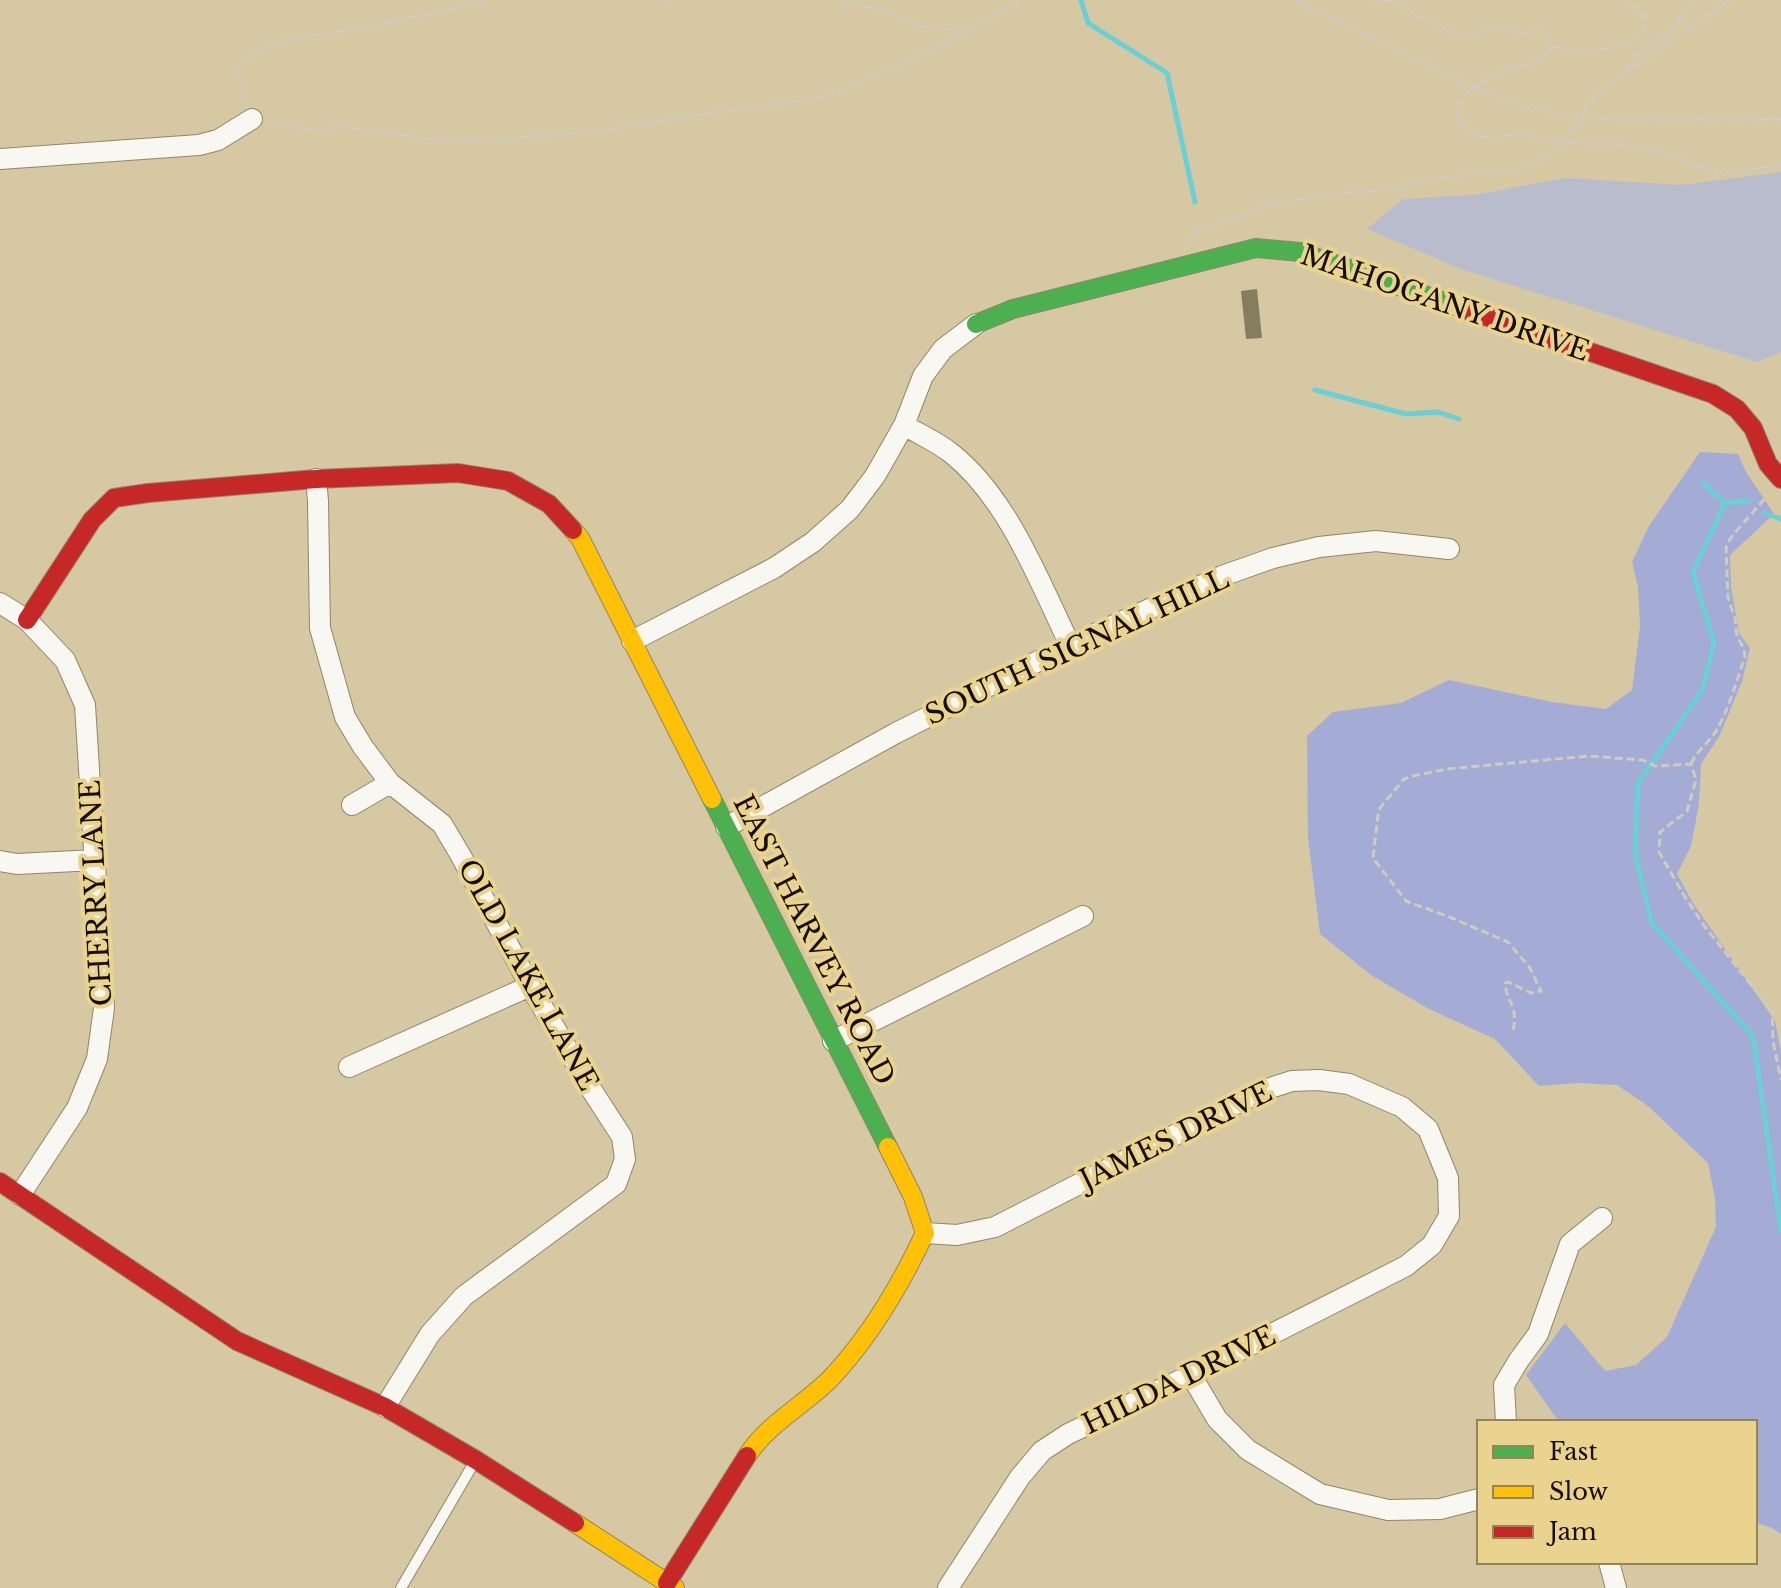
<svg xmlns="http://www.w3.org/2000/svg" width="1781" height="1588" font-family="'Libre Baskerville',serif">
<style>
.green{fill:#b9bccd}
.forest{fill:#a4abd4}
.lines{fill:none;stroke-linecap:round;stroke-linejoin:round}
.stream{stroke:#6bcfd6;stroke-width:5}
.building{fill:#847e5f}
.lane-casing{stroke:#908769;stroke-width:12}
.street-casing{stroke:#908769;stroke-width:22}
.fast-casing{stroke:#908769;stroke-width:20}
.slow-casing{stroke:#908769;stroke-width:20}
.jam-casing{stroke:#908769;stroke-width:20}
.path{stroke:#cfcbc0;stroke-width:3;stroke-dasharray:8 4;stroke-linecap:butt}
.lane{stroke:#f9f7f1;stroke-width:10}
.street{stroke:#f9f7f1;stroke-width:20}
.fast{stroke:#4caf50;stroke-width:18}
.slow{stroke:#ffc107;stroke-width:18}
.jam{stroke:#c62828;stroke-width:18}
.labels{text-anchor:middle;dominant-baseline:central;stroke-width:8;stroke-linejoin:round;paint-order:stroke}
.street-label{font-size:28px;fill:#160e00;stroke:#e9d38f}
</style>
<rect width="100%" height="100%" fill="#d5c8a3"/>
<!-- green -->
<path class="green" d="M1781,172V352L1757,362L1461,269L1367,229L1403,199L1474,195L1565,178L1681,185Z"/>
<!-- forest -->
<path class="forest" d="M1700,452L1738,454L1746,472L1774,514L1730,555L1731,587L1739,633L1750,648L1742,681L1720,735L1701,764L1699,804L1691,846L1677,874L1693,903L1775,1021L1781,1053V1534L1772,1528L1755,1522V1422H1559L1526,1375L1565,1323L1605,1371L1636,1365L1667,1337L1716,1227L1715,1198L1708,1163L1648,1106L1617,1085L1579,1083L1539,1086L1495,1039L1429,1009L1371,975L1320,934L1308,838L1307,736L1333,712L1401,703L1449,680L1552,702L1606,709L1632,690L1640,626L1638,587L1632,562L1649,526Z"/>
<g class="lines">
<!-- stream -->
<path class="stream" d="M1081,0L1088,23L1167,73L1195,202
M1315,390L1406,414L1438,412L1459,419
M1703,483L1725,503
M1748,501L1725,503L1693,572L1714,643L1702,691L1638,783L1635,853L1652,923L1753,1036L1781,1231
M1765,513L1781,519"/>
</g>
<!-- building -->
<path class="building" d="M1257,289L1262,338L1246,339L1241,291Z"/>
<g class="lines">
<!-- lane casing -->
<g class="lane-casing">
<path id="lane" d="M401,1588L475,1461"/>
</g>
<!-- street casing -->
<g class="street-casing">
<path id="street" d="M0,159L199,145L218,140L252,119
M904,425C919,434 937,442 951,453C1008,498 1039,581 1070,645
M316,479L318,501L320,628L345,717L363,747L390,783L442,824L461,856L530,986L591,1089L622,1137L625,1159L616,1184L464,1296L430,1334L385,1407
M0,603L27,620L65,660L85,705L104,1008L97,1059L77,1108L20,1195
M632,641L774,568L813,542L850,509L875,476L904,425L923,376L943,349L976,324
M352,805L390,783
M726,827L896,733L1070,645L1222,576L1273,558L1319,547L1376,541L1449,549
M0,861L17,864L95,860
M833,1041L1083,916
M349,1067L530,986
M925,1233L957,1235L995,1227L1261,1091L1292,1081L1319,1080L1349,1084L1402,1107L1428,1129L1448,1178L1449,1216L1432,1245L1406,1266L1191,1375L1068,1434L1042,1451L1020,1477L948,1588
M1191,1375L1217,1419L1248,1450L1320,1494L1388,1510L1440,1509L1479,1499
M1506,1422L1504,1385L1519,1360L1538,1334L1570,1244L1602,1218
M1609,1562L1616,1588"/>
</g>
<!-- fast casing -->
<g class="fast-casing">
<path id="fast" d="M976,324L1013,309L1256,248L1300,252L1453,305
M712,799L888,1147"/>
</g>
<!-- slow casing -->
<g class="slow-casing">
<path id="slow" d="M573,530L580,538L712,799
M747,1456C768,1423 805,1405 832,1377C871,1335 901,1284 925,1233L913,1197L888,1147
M575,1523L675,1588"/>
</g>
<!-- jam casing -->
<g class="jam-casing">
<path id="jam" d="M1453,305L1713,394L1737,409L1753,428L1768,464L1781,479
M27,620L92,520L114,498L148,493L316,479L458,473L508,481L549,504L573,530
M0,1182L237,1341L385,1407L476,1460L575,1523
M667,1583L747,1456"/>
</g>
<!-- path -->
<path class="path" d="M662,0H675
M842,0L851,4L882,9L912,24L965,32
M1294,0L1474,87L1530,108L1582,117L1622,120L1781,119
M1372,0L1389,1L1401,4L1418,17L1434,22L1457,35L1468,36L1477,34L1501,24L1522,34L1540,31L1548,35L1552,46C1543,68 1525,62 1506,68C1495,72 1485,80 1475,87C1468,92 1461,95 1459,104C1455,115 1463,129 1473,134C1489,143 1504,133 1521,134C1535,135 1547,144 1562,144C1565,144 1570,142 1574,142C1580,142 1586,144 1592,144C1615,144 1636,144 1658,150C1678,155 1694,169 1715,171C1736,175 1759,166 1781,165
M1552,46C1564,49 1577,53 1590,52C1601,51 1628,43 1637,36C1657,21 1639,6 1623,0
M1627,71C1630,54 1652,45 1664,35C1676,25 1685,11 1695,0
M246,101L236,70L242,60L282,40L292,37L360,29L405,18L425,16L486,0
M269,122L309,130L344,127L441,140L510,138L595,132L697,115L794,102L824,97L902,64L965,32L1022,0
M1186,242L1195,233L1270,204L1322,195L1383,190L1423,180L1521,169L1559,149L1590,102L1603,88L1730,0
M1691,764C1696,752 1707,744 1714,734C1727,715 1737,679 1745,657L1744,649L1737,636L1735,619L1728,598L1726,548L1728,542L1733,535L1768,495
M1513,1030C1519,1007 1506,1001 1505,983L1508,982L1531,993L1541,991L1530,968L1508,942L1452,918L1406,901L1373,858L1378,815L1380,808L1404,779L1413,776L1447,769L1589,756L1643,760L1655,766L1691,764L1696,780L1687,811L1660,832L1659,852L1685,897L1705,927L1772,1011L1773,1041L1781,1080"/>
<!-- lane -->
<use href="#lane" class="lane"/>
<!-- street -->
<use href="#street" class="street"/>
<!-- fast -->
<use href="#fast" class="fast"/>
<!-- slow -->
<use href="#slow" class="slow"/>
<!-- jam -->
<use href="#jam" class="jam"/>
</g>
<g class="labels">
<!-- street labels -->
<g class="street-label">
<text transform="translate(1445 303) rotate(19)">MAHOGANY DRIVE</text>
<text transform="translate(1077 647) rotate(-25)">SOUTH SIGNAL HILL</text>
<text transform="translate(96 893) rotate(-93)">CHERRY LANE</text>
<text transform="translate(814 940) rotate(63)">EAST HARVEY ROAD</text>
<text transform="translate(528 975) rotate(61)">OLD LAKE LANE</text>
<text transform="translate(1176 1136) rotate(-26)">JAMES DRIVE</text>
<text transform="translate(1179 1380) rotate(-26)">HILDA DRIVE</text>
</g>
</g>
<!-- legend -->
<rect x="1477" y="1420" width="280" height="144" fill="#e9d38f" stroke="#958456" stroke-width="2"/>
<rect x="1493" y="1446" width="40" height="12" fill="#4caf50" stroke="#958456" stroke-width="2"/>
<text x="1549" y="1460" font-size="24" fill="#160e00">Fast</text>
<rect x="1493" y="1486" width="40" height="12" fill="#ffc107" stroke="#958456" stroke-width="2"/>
<text x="1549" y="1500" font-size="24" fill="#160e00">Slow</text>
<rect x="1493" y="1526" width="40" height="12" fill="#c62828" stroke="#958456" stroke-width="2"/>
<text x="1549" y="1540" font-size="24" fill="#160e00">Jam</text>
</svg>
